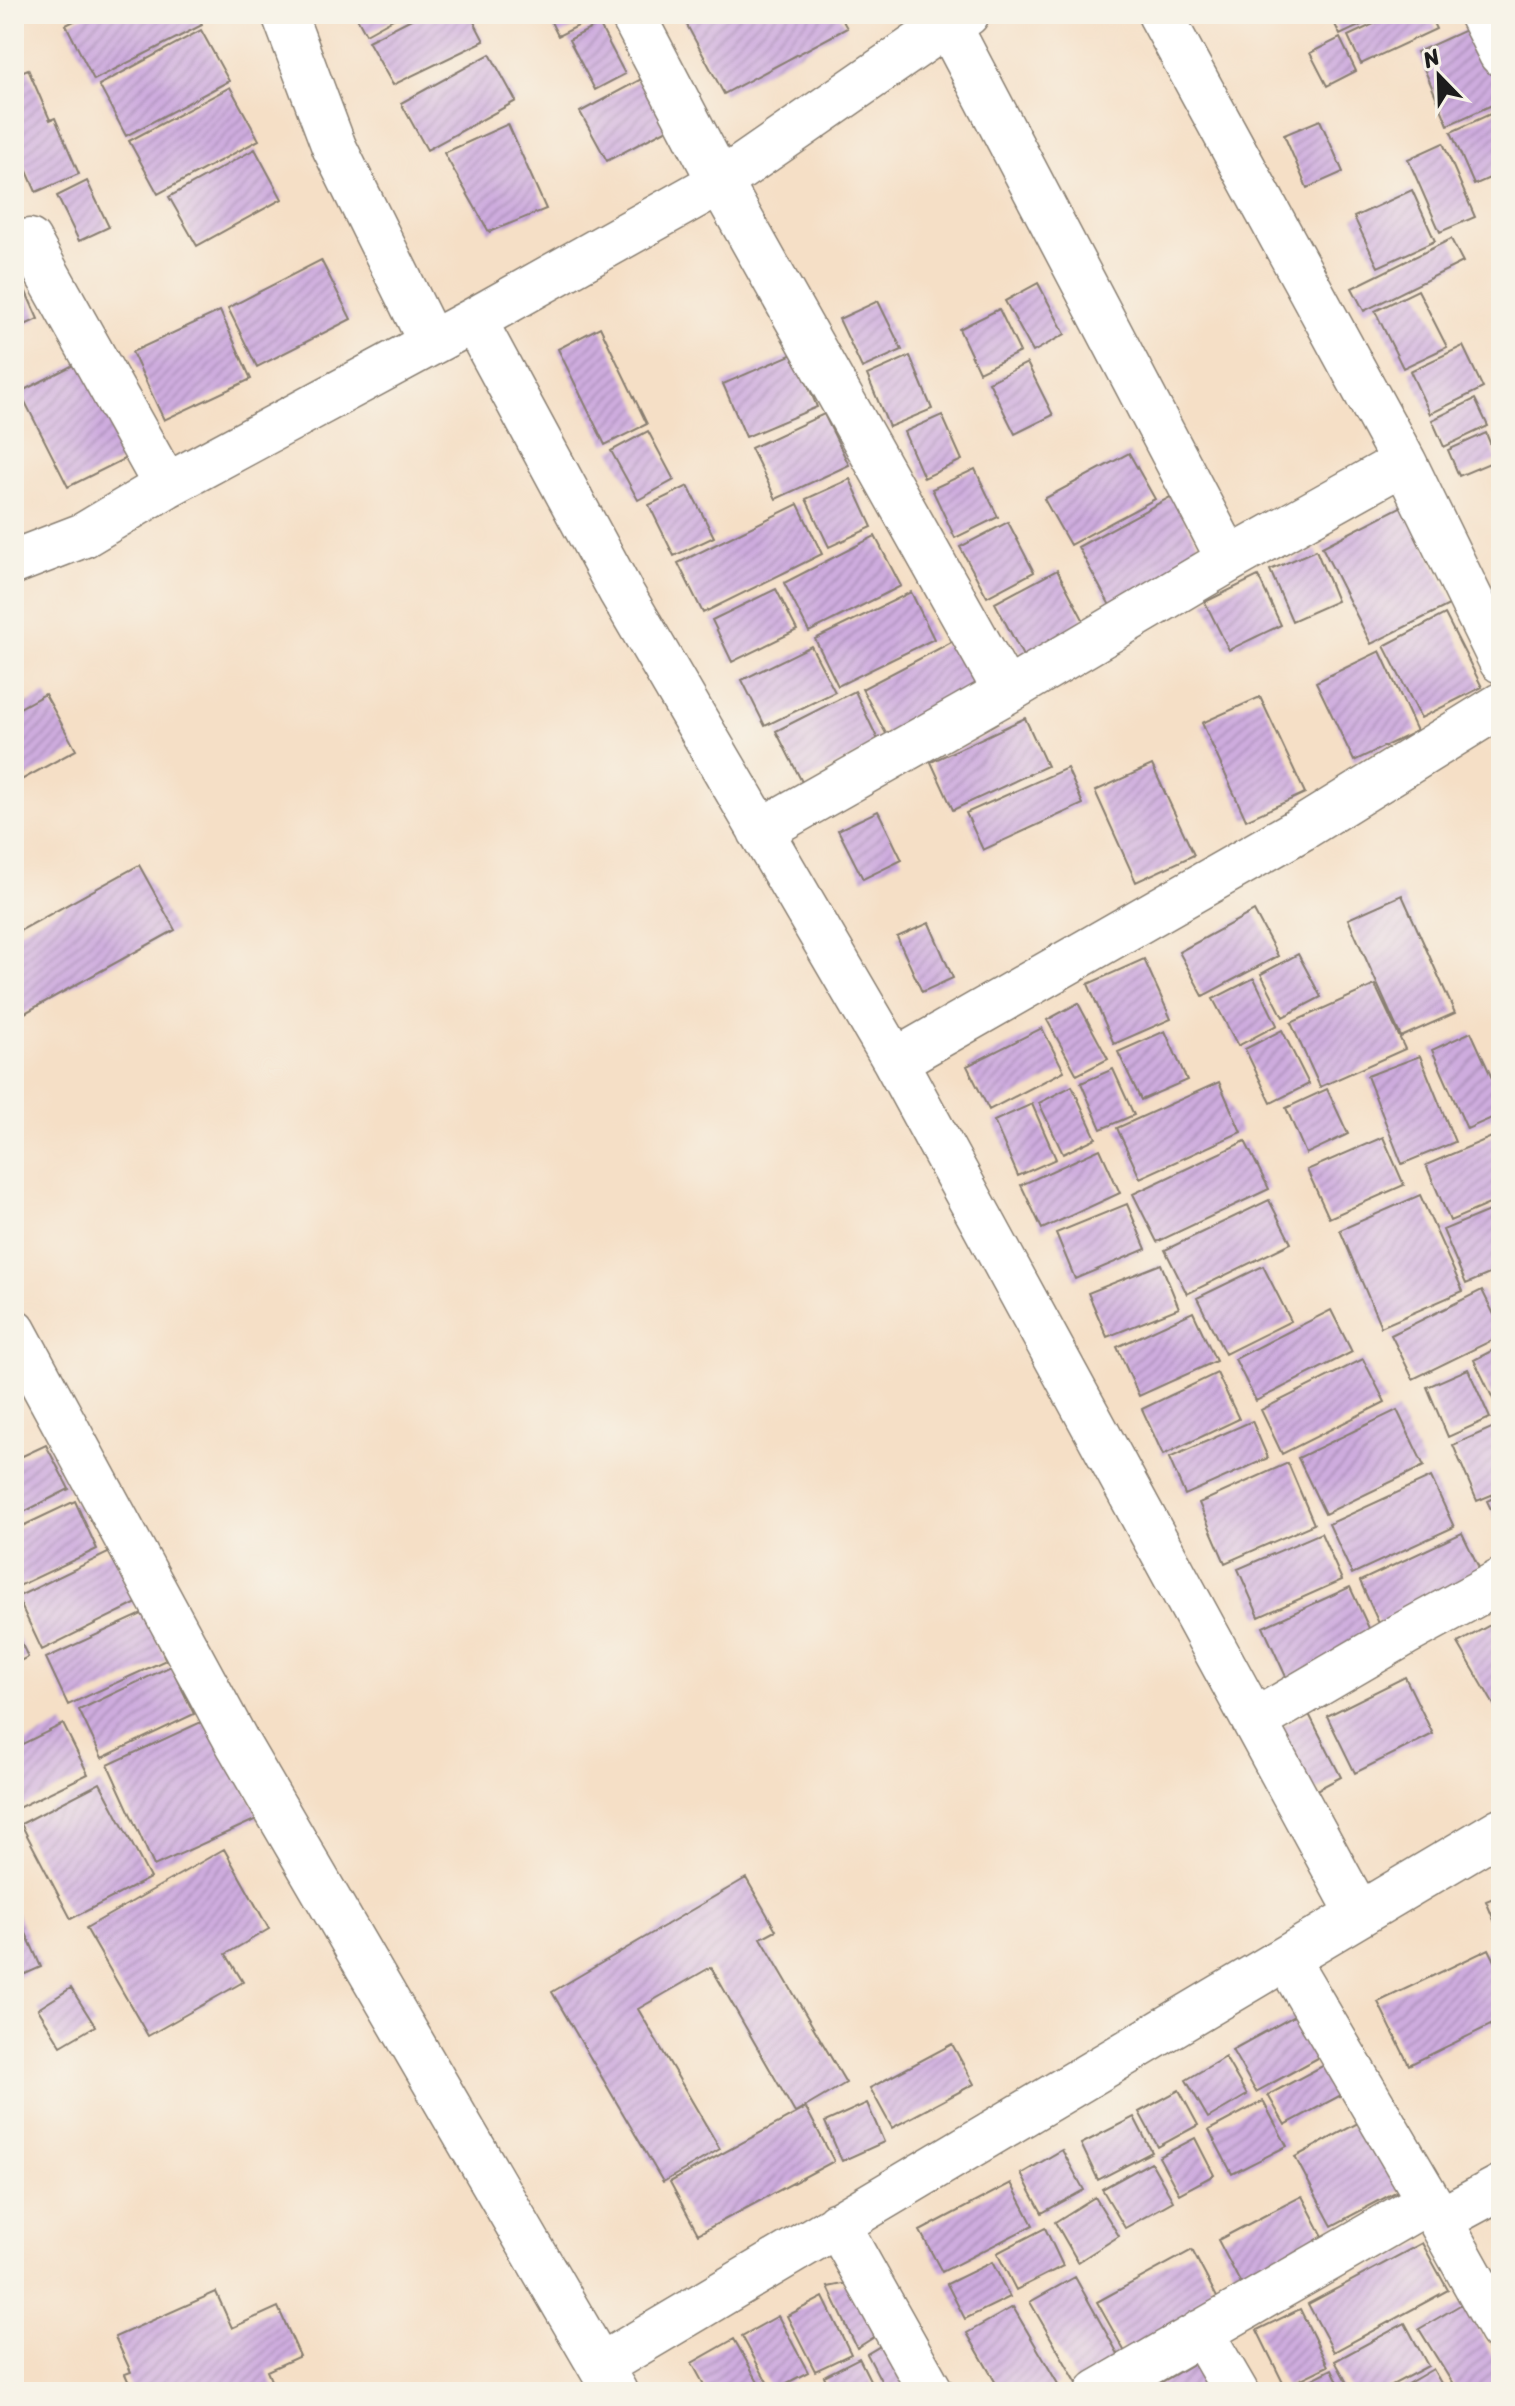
<svg xmlns="http://www.w3.org/2000/svg" width="1515" height="2406" font-family="Sriracha,sans-serif">
<style>
.building{fill:url(#building-hatch)}
.lines{fill:none;stroke-linecap:round;stroke-linejoin:round}
.minor-casing{stroke:#887e71;stroke-width:47}
.minor{stroke:#fff;stroke-width:44}
</style>
<defs>
<pattern id="building-hatch" width="6" height="6" patternUnits="userSpaceOnUse" patternTransform="scale(2)"><rect width="6" height="6" fill="#ceacde"/><path d="M-1 1l2-2M0 6l6-6M5 7l2-2" fill="none" stroke="#b093be"/></pattern>
</defs>
<rect width="100%" height="100%" fill="#f7f3e8"/>
<filter id="ink" filterUnits="userSpaceOnUse"><feTurbulence type="fractalNoise" baseFrequency=".0125" numOctaves="2"/><feDisplacementMap in="SourceGraphic" scale="16" xChannelSelector="R" yChannelSelector="G"/><feConvolveMatrix kernelMatrix="1 2 1 2 8 2 1 2 1" color-interpolation-filters="sRGB"/></filter>
<filter id="wash" filterUnits="userSpaceOnUse"><feTurbulence type="fractalNoise" baseFrequency=".006" numOctaves="4" result="noise"/><feDisplacementMap in="SourceGraphic" scale="32" xChannelSelector="R" yChannelSelector="G"/><feGaussianBlur stdDeviation="1.8" result="paint"/><feColorMatrix in="noise" values="0 0 0 0 0 0 0 0 0 0 0 0 0 0 0 0 0 1.4 0 .05"/><feComposite in="paint" operator="in"/></filter>
<g filter="url(#wash)">
<rect width="100%" height="100%" fill="#f5dfc6"/>
<g id="blocks">
<!-- building -->
<path class="building" d="M88,14H196L202,25L94,80L66,25Z
M355,14H402L366,34Z
M421,14H470L484,41L393,85L368,41Z
M547,14H594L596,17L558,36Z
M681,14H839L847,28L724,94Z
M1330,14H1384L1340,35Z
M1395,14H1429L1436,29L1361,64L1348,36Z
M599,24L625,74L595,90L569,40Z
M1472,27L1501,93V101L1448,125L1417,52Z
M201,30L229,81L126,136L99,85Z
M1340,38L1356,71L1327,86L1310,53Z
M490,54L516,101L427,150L401,103Z
M28,69L50,120L55,118L79,174L36,192L14,141V75Z
M645,77L673,126L607,161L580,112Z
M230,87L259,140L158,194L129,141Z
M1501,109V173L1474,185L1451,132Z
M1320,120L1343,172L1307,188L1284,135Z
M508,124L546,209L489,232L444,153Z
M1443,143L1475,217L1440,232L1408,159Z
M255,149L282,199L197,246L169,197Z
M87,181L109,227L79,241L57,196Z
M1412,190L1435,241L1378,267L1354,217Z
M1451,239L1463,262L1364,311L1352,288Z
M321,260L351,319L257,367L228,308Z
M18,274L38,319L14,330V276Z
M1038,283L1065,334L1033,352L1005,301Z
M1418,290L1447,347L1403,368L1375,311Z
M878,301L902,350L862,368L839,319Z
M999,309L1020,352L979,372L959,329Z
M220,311L251,379L164,420L132,352Z
M600,327L647,424L605,445L558,349Z
M1463,346L1483,388L1430,414L1410,371Z
M795,353L817,407L746,437L723,384Z
M910,356L932,409L889,427L867,375Z
M83,360L132,455L68,487L20,392Z
M1027,363L1053,415L1015,434L989,382Z
M1475,399L1488,426L1444,447L1432,420Z
M824,414L849,465L776,499L751,448Z
M942,415L962,460L924,478L904,432Z
M648,431L674,480L638,500L611,451Z
M1486,433L1497,460L1459,476L1448,450Z
M1129,453L1155,499L1070,545L1044,499Z
M975,469L998,517L955,538L932,489Z
M850,479L872,527L829,547L806,499Z
M688,486L714,537L674,556L649,505Z
M1172,496L1208,562L1114,613L1078,547Z
M798,504L822,554L703,613L678,563Z
M1404,505L1453,603L1371,644L1322,547Z
M1008,522L1034,572L987,597L960,547Z
M875,536L901,586L809,632L784,583Z
M1316,550L1337,601L1292,621L1270,570Z
M1057,570L1086,625L1024,658L995,603Z
M1258,576L1281,625L1229,650L1205,602Z
M776,589L797,630L732,662L712,620Z
M911,592L934,639L838,686L815,639Z
M1445,614L1482,687L1421,718L1384,646Z
M959,638L987,689L890,741L862,689Z
M811,646L835,692L765,726L742,680Z
M1380,651L1417,731L1354,761L1316,682Z
M855,691L880,744L802,782L776,731Z
M45,694L76,750L14,784V711Z
M1260,697L1305,793L1246,820L1202,723Z
M1025,718L1047,766L953,810L931,762Z
M1152,765L1194,855L1136,882L1095,791Z
M1067,768L1083,804L983,850L966,813Z
M878,811L902,860L863,879L838,830Z
M139,865L175,930L14,1019V934Z
M1402,895L1455,1013L1401,1037L1348,919Z
M1254,911L1278,956L1203,996L1179,952Z
M929,923L953,978L922,992L897,937Z
M1298,954L1321,997L1283,1017L1261,974Z
M1144,959L1171,1019L1114,1044L1088,984Z
M1254,978L1277,1025L1238,1046L1213,999Z
M1375,985L1405,1049L1320,1087L1291,1023Z
M1078,1003L1108,1059L1077,1075L1047,1020Z
M1042,1028L1064,1071L989,1110L967,1066Z
M1282,1030L1309,1084L1271,1103L1245,1049Z
M1165,1031L1187,1080L1141,1100L1118,1052Z
M1471,1032L1501,1098V1114L1467,1129L1432,1050Z
M1420,1056L1455,1142L1402,1164L1367,1076Z
M1113,1069L1134,1115L1101,1129L1081,1083Z
M1219,1082L1241,1132L1140,1178L1117,1128Z
M1072,1086L1096,1138L1063,1154L1039,1103Z
M1327,1089L1348,1134L1306,1154L1286,1108Z
M1032,1104L1056,1159L1018,1176L994,1121Z
M1501,1133V1199L1450,1221L1426,1165Z
M1383,1137L1404,1185L1329,1218L1307,1170Z
M1245,1141L1269,1189L1157,1242L1133,1194Z
M1100,1149L1120,1193L1042,1229L1021,1185Z
M1420,1195L1463,1291L1381,1327L1340,1230Z
M1269,1200L1291,1243L1187,1294L1165,1250Z
M1127,1204L1146,1249L1075,1279L1056,1233Z
M1501,1206V1269L1466,1284L1443,1230Z
M1161,1264L1179,1308L1107,1337L1088,1293Z
M1263,1266L1291,1321L1225,1354L1197,1298Z
M1482,1290L1501,1329V1336L1413,1379L1391,1335Z
M1331,1310L1352,1352L1256,1401L1235,1359Z
M1193,1312L1216,1361L1139,1396L1117,1347Z
M1501,1346V1415L1474,1360Z
M1363,1359L1385,1402L1282,1454L1261,1410Z
M1468,1369L1490,1418L1448,1437L1427,1387Z
M1217,1373L1239,1419L1163,1455L1142,1409Z
M1397,1410L1424,1466L1325,1514L1298,1458Z
M1252,1421L1268,1458L1185,1495L1169,1458Z
M1496,1426L1501,1438V1491L1477,1501L1453,1445Z
M46,1445L69,1489L14,1517V1460Z
M1288,1463L1314,1524L1225,1563L1199,1503Z
M1431,1477L1454,1527L1352,1574L1329,1524Z
M1501,1494V1530L1487,1501Z
M75,1501L97,1549L19,1586L14,1575V1530Z
M1321,1533L1342,1580L1259,1617L1238,1569Z
M1462,1533L1484,1578L1381,1628L1360,1581Z
M112,1551L137,1603L42,1650L17,1597Z
M1350,1587L1374,1639L1287,1679L1263,1627Z
M144,1613L166,1660L68,1705L46,1658Z
M1501,1619V1717L1458,1643Z
M14,1628L28,1657L14,1664Z
M171,1666L194,1714L102,1758L79,1710Z
M1405,1677L1433,1734L1355,1773L1327,1716Z
M1309,1714L1341,1777L1309,1794L1276,1730Z
M212,1717L259,1818L154,1866L108,1765Z
M63,1724L88,1774L14,1810V1748Z
M100,1783L150,1878L71,1919L21,1824Z
M224,1849L269,1929L226,1954L243,1982L148,2036L86,1928Z
M746,1878L776,1930L761,1938L846,2083L795,2113L711,1967L638,2009L720,2149L663,2182L552,1992Z
M1501,1895V1937L1486,1901Z
M14,1906L41,1967L14,1979Z
M1489,1949L1501,1973V2020L1409,2065L1378,2002Z
M71,1988L95,2026L61,2046L38,2009Z
M1303,2011L1327,2053L1256,2092L1232,2050Z
M952,2044L974,2084L892,2128L870,2088Z
M1225,2057L1247,2095L1208,2118L1186,2080Z
M1328,2063L1345,2093L1285,2125L1268,2095Z
M1179,2090L1198,2125L1158,2147L1139,2112Z
M1263,2101L1287,2146L1232,2174L1209,2130Z
M867,2103L884,2142L842,2161L825,2122Z
M806,2108L834,2161L698,2234L670,2182Z
M1134,2117L1152,2152L1098,2180L1081,2144Z
M1367,2118L1405,2187L1332,2226L1295,2157Z
M1195,2138L1214,2175L1179,2194L1159,2157Z
M1062,2150L1084,2190L1042,2213L1021,2174Z
M1151,2162L1173,2201L1125,2228L1102,2189Z
M1011,2183L1033,2225L942,2272L920,2231Z
M1302,2196L1326,2242L1242,2286L1218,2240Z
M1095,2197L1119,2236L1078,2262L1055,2222Z
M1045,2228L1063,2266L1016,2290L997,2253Z
M1422,2243L1448,2290L1334,2352L1308,2304Z
M1192,2250L1220,2303L1126,2354L1097,2302Z
M992,2262L1010,2297L965,2319L947,2284Z
M1075,2277L1122,2361L1079,2387L1030,2302Z
M848,2283L882,2332L857,2348L828,2287Z
M216,2292L232,2328L278,2307L300,2356L267,2371L276,2392H133L125,2374L131,2372L115,2337Z
M823,2297L851,2354L815,2371L787,2316Z
M1462,2304L1501,2368V2389L1496,2392H1458L1419,2329Z
M1013,2307L1058,2384L1044,2392H1001L967,2333Z
M1300,2309L1328,2366L1285,2387L1257,2330Z
M778,2316L808,2372L772,2391L742,2336Z
M1405,2323L1428,2366L1379,2392H1352L1335,2361Z
M734,2339L764,2392H708L692,2363Z
M889,2341L917,2392H887L867,2354Z
M859,2358L876,2392H831L824,2376Z
M1203,2358L1223,2392H1145Z
M1332,2369L1343,2392H1295L1293,2389Z
M1433,2369L1446,2392H1399L1397,2390Z"/>
</g>
</g>
<g filter="url(#ink)">
<use href="#blocks" fill-opacity="0" stroke="#887e71" stroke-width="2"/>
<g class="lines">
<!-- minor casing -->
<g class="minor-casing">
<path id="minor" d="M284,14L334,147L431,343
M632,14L720,182L1006,692
M1160,14L1404,462L1501,661
M1481,14L1501,54
M948,24L1229,560
M14,247L29,241L166,486
M474,320L621,592L895,1061L1359,1914
M14,562L84,535L166,486L474,320L720,182L948,24L967,14
M760,831L1006,692L1229,560L1404,462
M895,1061L1301,829L1501,705
M14,1331L238,1744L615,2392
M1255,1721L1404,1634L1501,1581
M1286,1958L1429,2201L1501,2330
M1440,2220L1501,2187
M837,2224L931,2392
M1201,2332L1236,2392
M600,2366L1501,1830
M1098,2392L1429,2201"/>
</g>
<!-- minor -->
<use href="#minor" class="minor"/>
</g>
</g>
<!-- margin -->
<rect width="1515" height="2406" fill="none" stroke="#f7f3e8" stroke-width="48"/>
<!-- north arrow -->
<g transform="translate(1439 76) rotate(337)" stroke="#f7f3e8" stroke-width="6" paint-order="stroke">
<path d="M0-6L14 30L0 20L-14 30Z" fill="#1c1c1c"/>
<text y="-12" font-size="22" font-weight="bold" text-anchor="middle" fill="#1c1c1c">N</text>
</g>
</svg>
